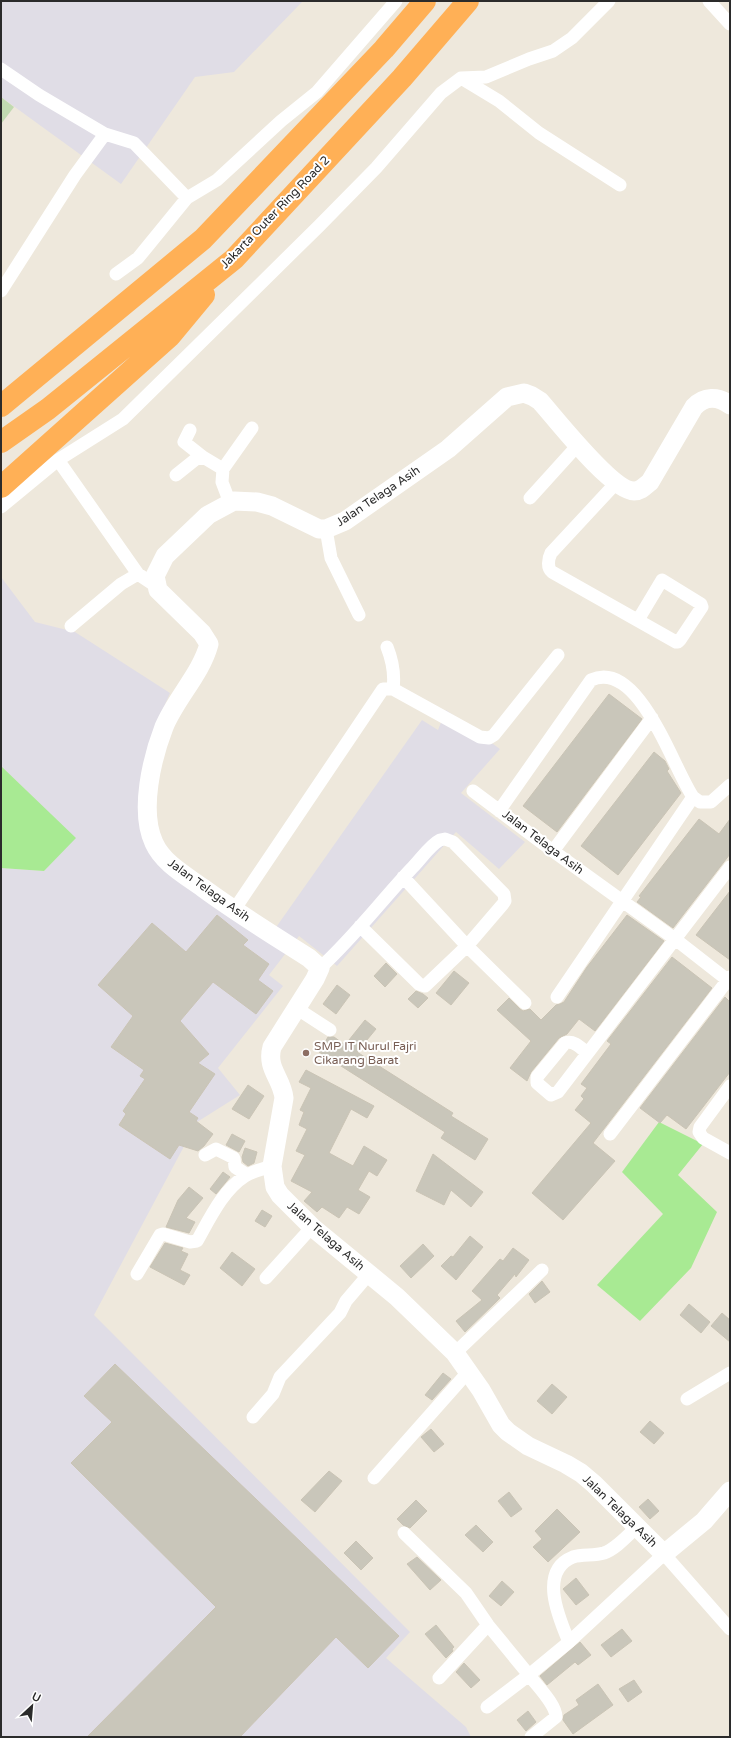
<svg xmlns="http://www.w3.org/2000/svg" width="731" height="1738" font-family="'Varela Round',sans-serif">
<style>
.industrial{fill:#e0dde6}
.green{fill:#a8ea93}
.cemetery{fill:#c1dab1}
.building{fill:#c9c6ba;stroke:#cac4b5}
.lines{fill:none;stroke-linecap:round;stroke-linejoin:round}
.street{stroke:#fff;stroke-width:13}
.secondary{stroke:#fff;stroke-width:19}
.highway{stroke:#ffb056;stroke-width:22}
.education-dot{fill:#8d6e63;stroke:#fff;stroke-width:1.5}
.labels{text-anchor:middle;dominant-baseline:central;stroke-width:4;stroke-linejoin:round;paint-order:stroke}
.street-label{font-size:12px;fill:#2b2b2b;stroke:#fff}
.education-label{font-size:12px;fill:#785e54;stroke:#fff;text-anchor:start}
</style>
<rect width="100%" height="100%" fill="#eee8dc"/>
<!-- industrial -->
<path class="industrial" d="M1,1H303L234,72L195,77L121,184L1,97Z
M1,577L35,622L75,632L170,693L156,725L144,825L161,853L272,933L422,720L438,730L446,710L500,749L461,793L525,842L499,869L456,832L337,966L299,936L269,975L283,986L218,1068L240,1095L197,1122L94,1315L410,1632L386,1658L466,1727L471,1737H1V868L44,871L75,838L1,766Z"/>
<!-- green -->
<path class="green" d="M1,766L76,838L44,871L1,868Z
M659,1122L703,1144L678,1175L717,1212L691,1268L640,1321L597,1285L663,1214L622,1172Z"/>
<!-- cemetery -->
<path class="cemetery" d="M1,97L14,107L1,124Z"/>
<!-- building -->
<path class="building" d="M609,694L642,719L557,832L523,806Z
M654,752L665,761L669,769L667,771L681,793L618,875L581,846Z
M699,819L719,834L730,819V854L673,928L637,902L641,897L639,896Z
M730,891V960L696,935Z
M217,915L248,940L243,945L269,964L258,980L273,991L256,1014L213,982L180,1021L209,1054L198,1063L215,1074L189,1112L198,1118L196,1121L213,1134L204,1146L198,1151L179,1145L170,1159L119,1125L126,1114L123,1111L145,1079L140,1076L144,1070L111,1047L133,1016L98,985L152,923L186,952Z
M627,915L664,941L595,1031L579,1019L567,1034L559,1038L531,1072L527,1081L510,1068L531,1041L497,1010L509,998L520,1009L523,1011L530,1009L541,1020L556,1005L560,1004L564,1002L587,967Z
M672,957L712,988L593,1143L615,1161L563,1220L532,1193L591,1123L575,1110L584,1099L581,1096L587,1088L581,1084L611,1044L607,1041Z
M386,963L397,974L385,987L374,976Z
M454,971L469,983L451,1005L436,993Z
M337,985L350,995L336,1014L323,1004Z
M416,991L423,994L428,998L418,1008L408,999Z
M725,997L730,1002V1072L686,1129L667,1115L660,1123L640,1108Z
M365,1020L376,1029L357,1052L453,1113L451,1116L488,1139L475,1160L441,1138L445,1132L319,1052L328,1037H334L345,1045Z
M306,1070L374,1106L367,1118L351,1109L329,1153L353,1166L364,1146L387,1160L377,1176L369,1171L358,1190L370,1197L359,1214L347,1207L339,1218L322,1207L317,1212L304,1201L312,1192L291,1181L305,1155L296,1151L307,1129L299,1125L304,1112L300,1110L311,1088L299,1082Z
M248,1085L264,1096L249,1119L232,1109Z
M232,1134L245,1141L239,1152L226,1145Z
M245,1148L257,1152L254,1163L248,1166L243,1162L242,1157Z
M433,1154L483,1192L471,1207L451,1190L444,1205L416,1191Z
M223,1172L230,1177L216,1194L210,1189Z
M189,1187L203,1198L186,1218L195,1222L189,1233L166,1227L178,1200Z
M262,1210L272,1216L265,1227L255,1221Z
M470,1236L483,1247L456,1280L441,1266L451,1256L453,1257Z
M165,1243L183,1248L181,1251L188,1254L180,1270L190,1275L184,1285L150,1267Z
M423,1244L434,1256L411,1278L400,1266Z
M513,1248L529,1260L516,1277L515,1274L497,1295L500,1298L497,1301L465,1332L456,1321L482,1300L472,1291L500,1259L503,1261Z
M232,1252L255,1269L242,1286L220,1268Z
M542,1281L550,1292L535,1303L529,1294Z
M689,1304L710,1322L701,1333L680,1315Z
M722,1313L730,1320V1342L711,1326Z
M115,1364L399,1636L368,1668L336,1637L240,1737H87L216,1607L71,1463L112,1422L84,1396Z
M443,1373L451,1379L432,1400L425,1395Z
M552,1384L567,1397L552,1414L537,1401Z
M650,1421L664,1433L654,1444L640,1432Z
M431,1429L444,1444L434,1452L421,1437Z
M329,1471L342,1481L315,1512L301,1500Z
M509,1492L522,1509L511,1517L498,1501Z
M648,1499L659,1511L650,1519L639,1507Z
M416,1500L427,1511L410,1528L403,1525L397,1519Z
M557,1509L580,1532L548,1562L533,1547L542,1539L535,1531Z
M476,1525L493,1542L483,1552L465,1535Z
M356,1541L373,1558L361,1570L344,1553Z
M417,1557L441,1580L430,1590L407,1564Z
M576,1578L589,1595L576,1605L563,1589Z
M502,1581L514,1592L501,1606L489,1596Z
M436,1625L454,1647L452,1649L453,1651L446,1658L425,1634Z
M622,1629L632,1641L611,1657L601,1645Z
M580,1642L591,1655L578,1665L575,1662L547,1685L540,1676Z
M464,1663L480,1680L471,1688L456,1672Z
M634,1680L642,1692L628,1702L619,1689Z
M598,1684L613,1705L573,1734L563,1720L564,1715L579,1705L576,1700Z
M528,1711L536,1722L526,1731L517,1720Z"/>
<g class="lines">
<!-- street -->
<path class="street" d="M709,1L730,24
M1,69L39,95L105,134L134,143L187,198
M461,78L499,101L539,133L620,185
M116,274L138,258L187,198L217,180L281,121L317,92L396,1
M1,291L75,175L105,134
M190,430L184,442L203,457
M176,475L196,459L203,457L223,469
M616,483L551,553C548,559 547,568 552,572L676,642H678L680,640L702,607L701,604L662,580L638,620
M530,498L578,445
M230,503L222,482L223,469L252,428
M1,507L58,460
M326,529L331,558L359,615
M156,586L138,574L58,460L123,419L319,226L376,168L441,93L461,78L486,77L529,59L553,51L572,38L609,1
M71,626L121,584L138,574
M387,647C393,662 395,674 393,689
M473,791L553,851L675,939L730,982
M499,811L591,680C639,658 673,768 693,797L700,802H711L730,785
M553,851L652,718
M403,877L467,946L525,1003
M234,910L383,689H393L480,737L489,738L494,735L558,655
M320,968C354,937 381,901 412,868C421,859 430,845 440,840L445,839L453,842L504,894L505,901L503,904L467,946L425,986L419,984L360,926
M557,997L693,797
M296,1008L330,1030
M587,1053C581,1048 574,1040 565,1043L537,1077V1083L551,1095L558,1092L730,867
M730,1086L700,1127L699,1132L703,1138L730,1153
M610,1134L730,977
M205,1155L216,1149L234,1158L235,1167L247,1175
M137,1274L160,1235L163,1234L190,1242L197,1241C210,1218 223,1190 245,1176C253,1171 263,1169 272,1166
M266,1278L312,1227
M455,1353L542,1270
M687,1399L730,1373
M253,1417L273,1394L280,1377L340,1313L346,1301L369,1274
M374,1478L468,1372
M404,1533L466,1593L488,1625L529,1675L569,1642L664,1554L730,1629
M569,1642C559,1618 538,1571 573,1557C582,1554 594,1556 604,1553C616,1549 628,1535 637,1527
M439,1678L488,1625
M487,1707L529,1675C537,1686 556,1704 556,1717L531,1737"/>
<!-- secondary -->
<path class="secondary" d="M730,405C718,396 704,396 694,407L650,482C645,486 641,491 634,491C612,491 556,419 540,401L532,396L524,393L507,397L448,449L345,521L326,529H319L272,506L257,502L234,501L208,515L165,556L155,576L158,590L202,633L209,644C201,674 176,698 164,727C152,758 139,811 154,843C163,863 185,875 203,888C237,913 273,935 309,958L320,968L315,979L272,1047C266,1069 282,1078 284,1098L272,1166L275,1187L280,1195L312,1227L397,1297L455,1353L481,1390L501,1425L508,1432L528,1446L566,1464L581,1473L594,1484L664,1554L704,1521L730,1491"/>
<!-- highway -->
<path class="highway" d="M1,406L203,239L384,49L425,1
M1,442L48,409L234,259L402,78L468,1
M1,487L170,336L204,295"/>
</g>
<!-- markers -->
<circle class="education-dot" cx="306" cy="1053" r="4"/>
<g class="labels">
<!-- street labels -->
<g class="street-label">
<text transform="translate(275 212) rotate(-46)">Jakarta Outer Ring Road 2</text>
<text transform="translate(378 496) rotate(-34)">Jalan Telaga Asih</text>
<text transform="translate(543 842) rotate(37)">Jalan Telaga Asih</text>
<text transform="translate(209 890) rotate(36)">Jalan Telaga Asih</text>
<text transform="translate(326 1236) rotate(41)">Jalan Telaga Asih</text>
<text transform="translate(620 1511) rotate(44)">Jalan Telaga Asih</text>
</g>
<!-- education labels -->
<g class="education-label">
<text x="314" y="1046">SMP IT Nurul Fajri<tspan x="314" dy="14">Cikarang Barat</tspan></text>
</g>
</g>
<!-- border -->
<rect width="731" height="1738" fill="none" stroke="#2b2b2b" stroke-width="4"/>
<!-- north arrow -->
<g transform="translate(32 1706) rotate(26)" stroke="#ffffff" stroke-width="3" paint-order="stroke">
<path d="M0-3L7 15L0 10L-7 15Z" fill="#2b2b2b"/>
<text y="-6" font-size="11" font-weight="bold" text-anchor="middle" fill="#2b2b2b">U</text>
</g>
</svg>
